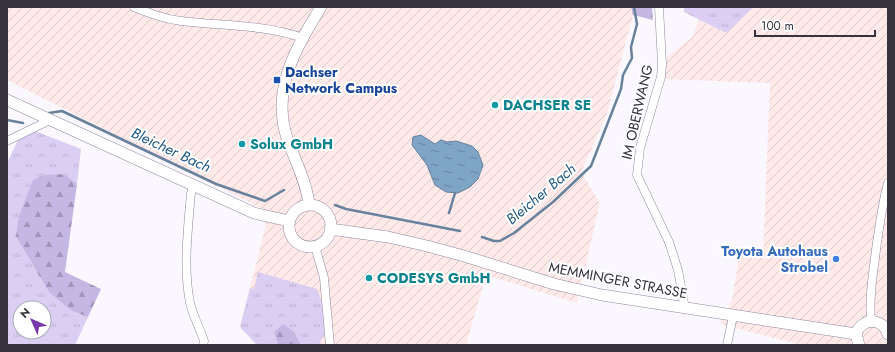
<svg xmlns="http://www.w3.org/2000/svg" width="895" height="352" font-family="Jost,sans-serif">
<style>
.industrial{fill:url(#industrial-furrows)}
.grass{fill:url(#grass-tufts);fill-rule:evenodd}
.forest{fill:url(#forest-firs)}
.water{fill:url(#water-ripples);stroke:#68829d}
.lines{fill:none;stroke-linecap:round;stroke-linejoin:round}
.stream{stroke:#68829d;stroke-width:2.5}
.street-casing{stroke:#8f88a0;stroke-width:9}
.secondary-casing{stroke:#8f88a0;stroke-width:12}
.street{stroke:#fff;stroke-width:8}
.secondary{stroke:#fff;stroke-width:11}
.transit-dot{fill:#1a4fb4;stroke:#fff;stroke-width:1.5}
.culture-dot{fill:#0f9aa8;stroke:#fff;stroke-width:1.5}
.shop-dot{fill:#3f7fe0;stroke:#fff;stroke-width:1.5}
.labels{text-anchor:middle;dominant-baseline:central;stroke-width:4;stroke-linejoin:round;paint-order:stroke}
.transit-label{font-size:14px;font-weight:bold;fill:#164399;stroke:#fff;text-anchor:start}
.culture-label{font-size:14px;font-weight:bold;fill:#0d838f;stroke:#fff;text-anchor:start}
.street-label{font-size:14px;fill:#36333e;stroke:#fff}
.shop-label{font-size:14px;font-weight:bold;fill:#366cbe;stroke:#fff;text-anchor:end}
.water-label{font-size:15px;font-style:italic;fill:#205986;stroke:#fff}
</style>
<defs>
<pattern id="industrial-furrows" width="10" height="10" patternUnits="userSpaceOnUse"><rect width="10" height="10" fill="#ffe9e9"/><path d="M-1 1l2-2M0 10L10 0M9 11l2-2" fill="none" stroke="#dbc8c9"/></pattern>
<pattern id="grass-tufts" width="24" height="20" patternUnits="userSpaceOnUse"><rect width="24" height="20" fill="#dacff2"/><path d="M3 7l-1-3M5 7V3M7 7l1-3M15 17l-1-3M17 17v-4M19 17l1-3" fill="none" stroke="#bcb2d1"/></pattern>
<pattern id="forest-firs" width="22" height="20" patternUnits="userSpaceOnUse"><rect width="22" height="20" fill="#c5b7e4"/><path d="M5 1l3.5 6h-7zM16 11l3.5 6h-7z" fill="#a195ba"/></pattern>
<pattern id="water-ripples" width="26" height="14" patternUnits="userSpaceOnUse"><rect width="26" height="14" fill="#7ea4c6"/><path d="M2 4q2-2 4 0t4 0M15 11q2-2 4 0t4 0" fill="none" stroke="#6886a2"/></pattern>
</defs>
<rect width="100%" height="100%" fill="#faf8fe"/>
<!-- industrial -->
<path class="industrial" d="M7,7H631L633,15L606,117L581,172L600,203L577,303L486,275L466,345H257L240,327L266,225L265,210L7,80Z
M754,7H888V345H802L720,324L732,300L739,258L763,255L770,83L665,79L666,58L692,37L699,20L726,33Z"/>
<!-- grass -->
<path class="grass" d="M684,7H754L726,33L684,12Z
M35,131L81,149L77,184L64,174L16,237L38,273L72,311L88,317L75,345H7V163L18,140ZM20,308H44V332H20Z
M258,272L317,289C324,303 324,321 324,336L321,339L320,345H301L294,332H274L278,345H257L240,327L250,288L254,289Z"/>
<!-- forest -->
<path class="forest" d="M631,7H652L653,20L633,15Z
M64,174L77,184L65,272L101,289L88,317L72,311L50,293L16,237L19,216L33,180L44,175Z
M283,324L294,332L301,345H278L274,332Z"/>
<!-- water -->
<path class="water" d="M421,135L435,144L441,140L447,142L456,141L472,146L478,152L483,165L478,179L470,187L458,193L446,192L435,185L427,165L412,145L413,137Z"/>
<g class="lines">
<!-- stream -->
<path class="stream" d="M49,113L62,111L216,184L265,201L284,190
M7,120L23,123
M335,205L346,209L460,231
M449,213L455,193
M482,237L494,241H500L514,233L553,202L591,166L621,89L623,75L632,58L631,47L637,24L634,7"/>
<!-- street casing -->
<g class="street-casing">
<path id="street" d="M134,7C149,13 164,19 181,21C222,26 263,24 303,38
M659,7L662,64L661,77L640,148L637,175L669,242L678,270L685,309
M7,141L50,120
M193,186L191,193C188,229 183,267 190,303C193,316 200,328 204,341L203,345
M315,246L324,278L330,345
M871,321C869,297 873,274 876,250C879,228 882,205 888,183
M727,345L733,316"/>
</g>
<!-- secondary casing -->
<g class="secondary-casing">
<path id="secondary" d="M7,100L254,213L289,221
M309,204C306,181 295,160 287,138C271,89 296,48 321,7
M289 226a21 21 0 1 1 42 0a21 21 0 1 1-42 0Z
M330,229L388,237L427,246L464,256L554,284L602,295L856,334
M859,345L856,334C862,317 883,318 888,334"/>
</g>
<!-- street -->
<use href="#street" class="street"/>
<!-- secondary -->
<use href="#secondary" class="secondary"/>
</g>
<!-- markers -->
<rect class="transit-dot" x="273" y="76" width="8" height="8" rx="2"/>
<g class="culture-dot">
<circle cx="495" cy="105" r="4"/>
<circle cx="242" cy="144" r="4"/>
<circle cx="369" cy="278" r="4"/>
</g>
<circle class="shop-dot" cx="836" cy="259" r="4"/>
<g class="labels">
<!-- transit labels -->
<g class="transit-label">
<text x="285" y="72">Dachser<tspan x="285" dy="16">Network Campus</tspan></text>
</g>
<!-- culture labels -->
<g class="culture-label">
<text x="503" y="105">DACHSER SE</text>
<text x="250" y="144">Solux GmbH</text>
<text x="377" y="278">CODESYS GmbH</text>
</g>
<!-- street labels -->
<g class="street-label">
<text transform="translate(637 112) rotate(-77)">IM OBERWANG</text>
<text transform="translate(618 280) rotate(11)">MEMMINGER STRASSE</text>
</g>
<!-- shop labels -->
<g class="shop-label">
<text x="828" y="251">Toyota Autohaus<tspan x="828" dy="16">Strobel</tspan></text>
</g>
<!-- water labels -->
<g class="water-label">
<text transform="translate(171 150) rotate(25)">Bleicher Bach</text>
<text transform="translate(541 194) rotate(-40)">Bleicher Bach</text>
</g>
</g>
<!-- border -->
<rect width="895" height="352" fill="none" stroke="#36333e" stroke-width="16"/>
<!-- north arrow -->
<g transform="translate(32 320) rotate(315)"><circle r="19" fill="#ffffff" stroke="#afadb2"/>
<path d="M0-3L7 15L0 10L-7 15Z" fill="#7837ab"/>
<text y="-6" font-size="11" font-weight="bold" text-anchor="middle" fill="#36333e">N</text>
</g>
<!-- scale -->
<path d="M755 30v6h120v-6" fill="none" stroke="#36333e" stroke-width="2"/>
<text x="761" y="30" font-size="12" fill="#36333e" stroke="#ffffff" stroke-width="3" paint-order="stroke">100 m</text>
</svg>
